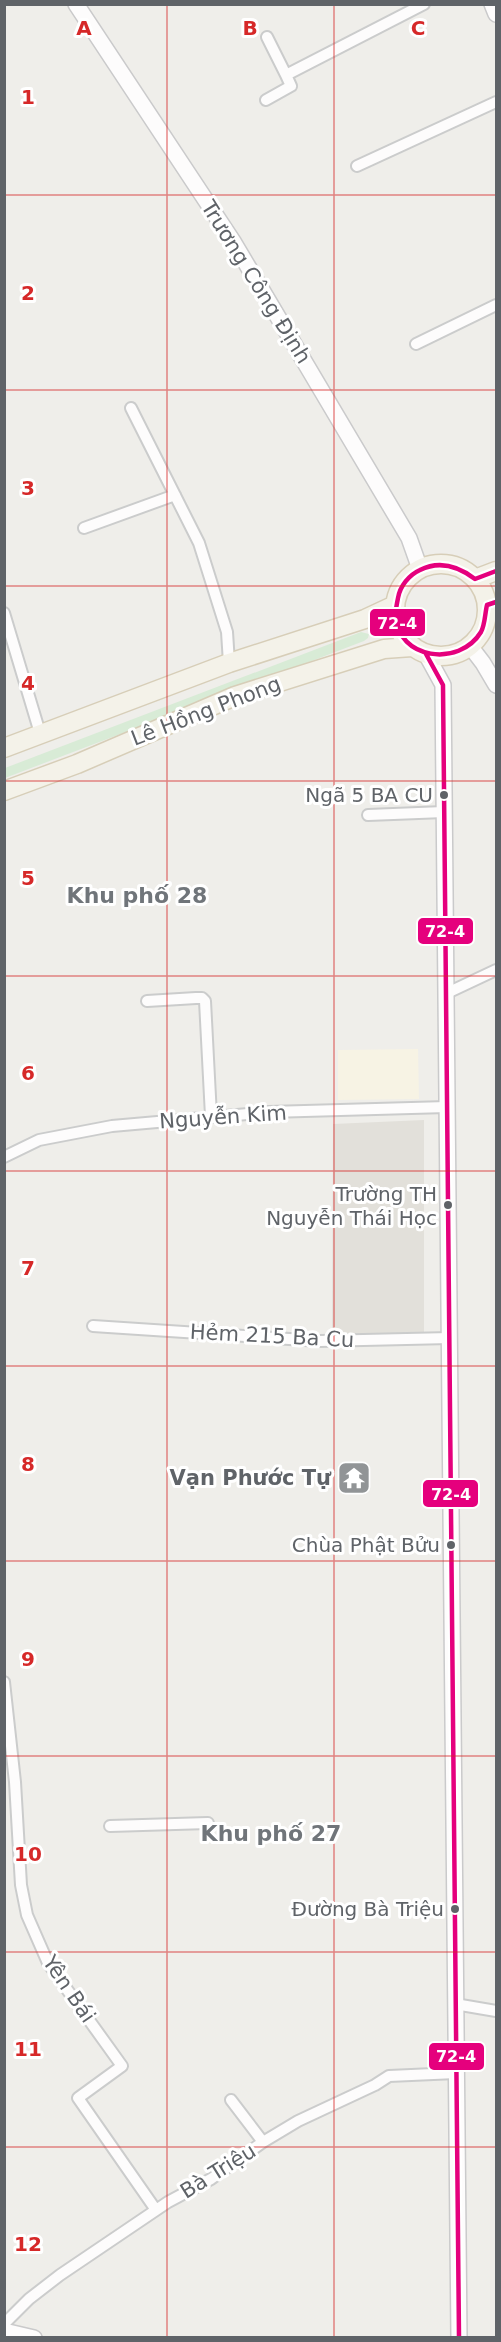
<svg xmlns="http://www.w3.org/2000/svg" width="501" height="2342" font-family="'DejaVu Sans',sans-serif">
<style>
.commercial{fill:#f7f3e4}
.education{fill:#e2e0da}
.green{fill:#d8ebd6}
.lines{fill:none;stroke-linecap:round;stroke-linejoin:round}
.street-casing{stroke:#cbcccc;stroke-width:14}
.secondary-casing{stroke:#cacacb;stroke-width:18}
.primary-casing{stroke:#d7ceb8;stroke-width:21}
.street{stroke:#fdfcfc;stroke-width:10}
.secondary{stroke:#fdfcfc;stroke-width:15}
.primary{stroke:#f4f2e9;stroke-width:18}
.bus-1-casing{stroke:#fff;stroke-width:9}
.bus-1{stroke:#e5007d;stroke-width:4.5}
.grid{fill:none;stroke:#d62828;stroke-width:1.5;stroke-opacity:0.55}
.bus-dot{fill:#5f6368;stroke:#fff;stroke-width:2}
.labels{text-anchor:middle;dominant-baseline:central;stroke-width:6;stroke-linejoin:round;paint-order:stroke}
.bus-label{font-size:20px;fill:#5f6368;stroke:#fff;text-anchor:end}
.street-label{font-size:21px;fill:#5f6368;stroke:#fff}
.poi-label{font-size:21px;font-weight:bold;fill:#5f6368;stroke:#fff;text-anchor:end}
.neighbourhood-label{font-size:22px;font-weight:bold;fill:#70757a;stroke:#fff}
.grid-label{font-size:20px;text-anchor:middle;font-weight:bold;fill:#d62828;stroke:#fff;stroke-width:6;stroke-linejoin:round;paint-order:stroke}
.line-badge{stroke:#fff;stroke-width:2}
.badge-label{font-size:16px;text-anchor:middle;font-weight:bold;fill:#fff}
</style>
<rect width="100%" height="100%" fill="#efeeea"/>
<!-- commercial -->
<path class="commercial" d="M418,1049L419,1099L338,1100V1050Z"/>
<!-- education -->
<path class="education" d="M424,1120V1336L332,1337L333,1124Z"/>
<!-- green -->
<path class="green" d="M361,632L369,634L368,638L364,641L5,778V768Z"/>
<g class="lines">
<!-- street casing -->
<g class="street-casing">
<path id="street" d="M267,37L286,75
M266,100L291,86L286,75L424,4
M357,166L496,102
M416,344L496,305
M131,408L199,543L227,632L229,663
M84,528L175,495
M4,613L40,733
M368,815L444,812
M445,994L496,970
M147,1001L196,998H202L205,1001L211,1116
M4,1157L39,1140L112,1126L269,1112L447,1107
M93,1326L320,1341L450,1338
M4,1682L15,1782L21,1885L27,1915L48,1963L122,2066L78,2098L156,2210
M110,1826L208,1823
M455,2004L496,2011
M231,2100L263,2142
M4,2324L29,2299L60,2275L168,2202L211,2179L263,2142L298,2121L375,2085L389,2076L456,2073"/>
</g>
<!-- secondary casing -->
<g class="secondary-casing">
<path id="secondary" d="M76,4L234,243L409,538L420,569
M492,4L496,14
M470,646L483,663L496,685
M426,654L443,685L459,2338
M4,2331L34,2338"/>
</g>
<!-- primary casing -->
<g class="primary-casing">
<path id="primary" d="M395 610a46 46 0 1 1 92 0a46 46 0 1 1-92 0Z
M475,579L496,571
M4,748L229,663L365,619L395,605
M4,791L77,764L235,696L384,649L412,647"/>
</g>
<!-- street -->
<use href="#street" class="street"/>
<!-- secondary -->
<use href="#secondary" class="secondary"/>
<!-- primary -->
<use href="#primary" class="primary"/>
<!-- bus-1 casing -->
<g class="bus-1-casing">
<path id="bus-1" d="M496,571L475,579C458,566 440,560 420,570C409,575 400,586 398,598C397,604 395,610 396,616C397,659 459,668 481,632C485,625 485,613 487,605L496,602
M426,654L443,685L459,2338"/>
</g>
<!-- bus-1 -->
<use href="#bus-1" class="bus-1"/>
</g>
<!-- grid -->
<path class="grid" d="M167,4V2338M334,4V2338M4,195H496M4,390H496M4,586H496M4,781H496M4,976H496M4,1171H496M4,1366H496M4,1561H496M4,1756H496M4,1952H496M4,2147H496"/>
<!-- icons -->
<defs>
<g id="temple-square" transform="scale(1.725)"><rect x="-9" y="-9" width="18" height="18" rx="4" fill="#919496" stroke="#fff"/><path d="M0-6L5-2H3V0L6.5 2.5H4V6H1.5V3h-3V6H-4V2.5H-6.5L-3 0V-2H-5Z" fill="#fff"/></g>
</defs>
<g fill-rule="evenodd">
<use href="#temple-square" x="354" y="1478"/>
</g>
<!-- markers -->
<g class="bus-dot">
<circle cx="444" cy="795" r="5"/>
<circle cx="448" cy="1205" r="5"/>
<circle cx="451" cy="1545" r="5"/>
<circle cx="455" cy="1909" r="5"/>
</g>
<g class="labels">
<!-- bus labels -->
<g class="bus-label">
<text x="433" y="795">Ngã 5 BA CU</text>
<text x="437" y="1194">Trường TH<tspan x="437" dy="24">Nguyễn Thái Học</tspan></text>
<text x="440" y="1545">Chùa Phật Bửu</text>
<text x="444" y="1909">Đường Bà Triệu</text>
</g>
<!-- street labels -->
<g class="street-label">
<text transform="translate(256 282) rotate(58)">Trương Công Định</text>
<text transform="translate(206 711) rotate(-21)">Lê Hồng Phong</text>
<text transform="translate(223 1117) rotate(-4)">Nguyễn Kim</text>
<text transform="translate(272 1336) rotate(3)">Hẻm 215 Ba Cu</text>
<text transform="translate(69 1989) rotate(56)">Yên Bái</text>
<text transform="translate(218 2171) rotate(-32)">Bà Triệu</text>
</g>
<!-- poi labels -->
<g class="poi-label">
<text x="331" y="1478">Vạn Phước Tự</text>
</g>
<!-- neighbourhood labels -->
<g class="neighbourhood-label">
<text x="137" y="895">Khu phố 28</text>
<text x="271" y="1833">Khu phố 27</text>
</g>
</g>
<g class="grid-label">
<text x="84" y="35">A</text>
<text x="250" y="35">B</text>
<text x="418" y="35">C</text>
<text x="28" y="104">1</text>
<text x="28" y="300">2</text>
<text x="28" y="495">3</text>
<text x="28" y="690">4</text>
<text x="28" y="885">5</text>
<text x="28" y="1080">6</text>
<text x="28" y="1275">7</text>
<text x="28" y="1471">8</text>
<text x="28" y="1666">9</text>
<text x="28" y="1861">10</text>
<text x="28" y="2056">11</text>
<text x="28" y="2251">12</text>
</g>
<g class="line-badge">
<rect x="369" y="608" width="57" height="29" rx="6" fill="#e5007d"/>
<rect x="417" y="917" width="57" height="28" rx="6" fill="#e5007d"/>
<rect x="422" y="1479" width="57" height="29" rx="6" fill="#e5007d"/>
<rect x="428" y="2042" width="57" height="29" rx="6" fill="#e5007d"/>
</g>
<g class="badge-label">
<text x="397" y="629">72-4</text>
<text x="445" y="937">72-4</text>
<text x="451" y="1500">72-4</text>
<text x="456" y="2062">72-4</text>
</g>
<!-- border -->
<rect width="501" height="2342" fill="none" stroke="#5f6368" stroke-width="12"/>
</svg>
